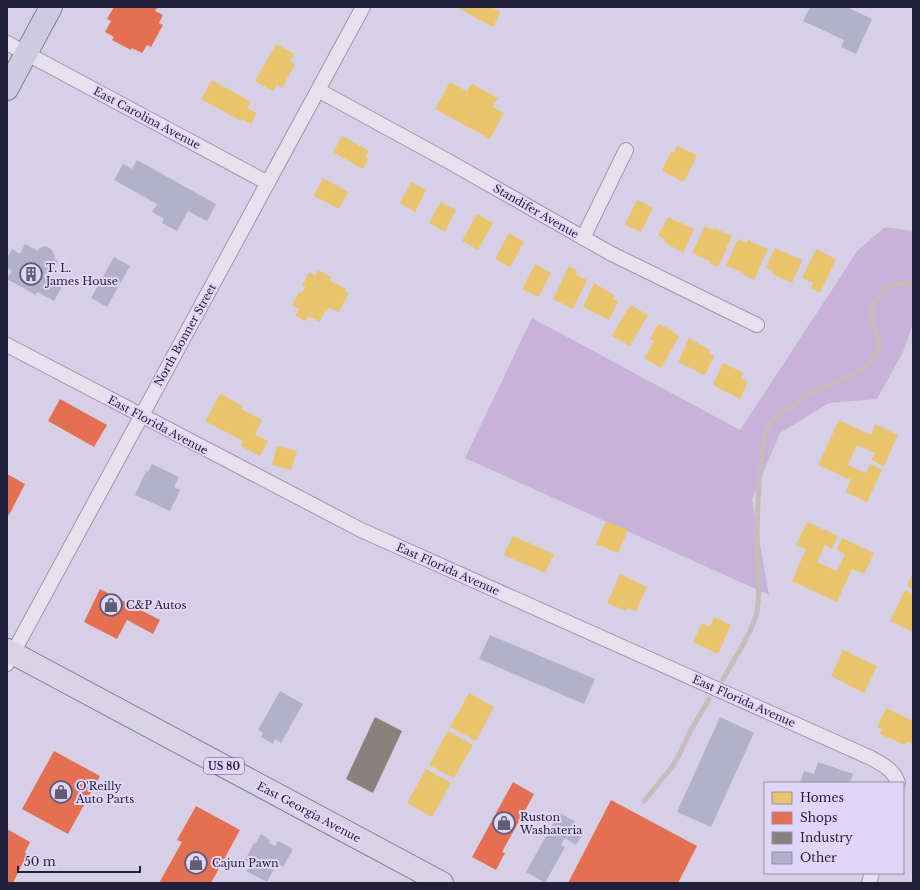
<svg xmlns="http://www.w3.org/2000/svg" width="920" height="890" font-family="'Libre Baskerville',serif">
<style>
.green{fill:#c9b2d9}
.homes{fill:#e9c46a}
.shops{fill:#e76f51}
.industry{fill:#8a817c}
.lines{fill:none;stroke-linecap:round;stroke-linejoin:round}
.stream{stroke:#c9babb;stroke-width:5}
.building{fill:#b3b0ca}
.minor-casing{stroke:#9c98ac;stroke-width:16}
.primary-casing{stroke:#827f91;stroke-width:24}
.trunk-casing{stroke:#827f91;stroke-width:24}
.minor{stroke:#e5e1ee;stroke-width:14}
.primary{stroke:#d8d3e6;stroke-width:22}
.trunk{stroke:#cecae0;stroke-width:22}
.labels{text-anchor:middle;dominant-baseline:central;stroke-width:4;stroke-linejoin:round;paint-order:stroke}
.shield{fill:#e0d6f7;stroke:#5a5673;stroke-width:1}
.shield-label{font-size:10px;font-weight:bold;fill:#211f3b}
.street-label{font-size:11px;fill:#211f3b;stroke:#e0d6f7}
.poi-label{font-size:11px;fill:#211f3b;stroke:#e0d6f7;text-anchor:start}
</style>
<rect width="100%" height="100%" fill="#d6d0e6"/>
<!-- green -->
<path class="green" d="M885,227L913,231V324L903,352L877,399L829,403L780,433L752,499L769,595L465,458L532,318L740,430L858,250Z"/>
<!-- homes -->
<path class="homes" d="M456,7H491L501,12L493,27Z
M276,44L294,54L290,61L295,64L282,88L277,85L273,91L255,81Z
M212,80L251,102L247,108L257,113L251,124L241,119V121L201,99Z
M450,82L467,91L472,84L498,98L492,107L504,113L490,139L435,109Z
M342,136L369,151L365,157L368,159L363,169L333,152Z
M677,146L697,155L684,182L662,171L671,151L674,153Z
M323,178L348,192L339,209L314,196Z
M411,182L426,190L415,212L400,203Z
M637,200L653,208L641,232L625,225Z
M441,202L456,210L445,232L429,223Z
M477,214L493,223L478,250L462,241Z
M668,217L694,229L683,253L664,242L665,239L658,236Z
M705,226L713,230L714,228L732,236L718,267L709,263L710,261L692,253Z
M509,233L524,242L510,267L495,259Z
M738,239L747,243L748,240L768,249L754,280L744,275L745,274L726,265Z
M775,248L802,260L792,283L772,274L773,271L766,268Z
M816,249L836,259L820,293L811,288L813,283L802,278Z
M535,264L551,273L538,297L522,289Z
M569,266L577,270L575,274L587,280L573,309L553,299Z
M318,270L331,277L329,280L346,289L345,291L349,293L339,312L329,307L327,312L325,311L320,322L308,316L306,321L295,316L299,309L292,305L299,292L302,293L305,287L302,286L309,272L315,276Z
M594,283L614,295L613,299L618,301L609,320L583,307Z
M630,305L648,315L630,346L612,336Z
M658,324L673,330L672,332L679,336L661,368L644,358L654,341L650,339Z
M689,338L710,350L709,353L714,356L705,375L678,362Z
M723,363L744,373L741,378L748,382L740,399L713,385Z
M220,394L243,406L241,409L262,420L255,434L268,441L260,456L241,446L243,441L205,421Z
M839,420L871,435L875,424L898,435L884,466L871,460L875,453L857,445L848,465L866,473L870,464L882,470L867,502L846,492L851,480L818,465Z
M277,446L297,451L291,470L272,465Z
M606,521L628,530L618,553L596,544Z
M807,522L838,536L832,549L825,545L817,562L837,571L845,554L837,550L842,538L874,553L864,574L852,569L837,602L792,581L806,549L796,545Z
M513,536L554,554L545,573L504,555Z
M913,572V589L907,586Z
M620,574L647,587L636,611L627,608L626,611L607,603Z
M905,590L913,594V632L890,621Z
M714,617L731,625L718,654L693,642L702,623L710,627Z
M843,650L877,666L864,693L831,676Z
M469,693L494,707L476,741L450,727Z
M886,708L913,721V744L907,741L905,745L880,734L882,729L877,727Z
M448,731L473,745L454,778L429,765Z
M426,769L451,783L432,817L407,803Z"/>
<!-- shops -->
<path class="shops" d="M114,7L157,8L155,11L163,15L159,23L163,25L151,47L147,45L142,53L132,48L131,50L112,40L114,37L105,32L111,21L107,19Z
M60,399L107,425L94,447L48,421Z
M7,474L25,484L9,515L7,514Z
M100,589L160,620L153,634L127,620L117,639L84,622Z
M54,751L100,776L68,834L22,809Z
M513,782L534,794L502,852L505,853L496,870L472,857Z
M611,800L697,846L678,883H568Z
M196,806L240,830L211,883H159L182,842L177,840Z
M7,829L30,842L25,852L27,854L13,883H7Z"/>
<!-- industry -->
<path class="industry" d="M375,717L402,731L373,793L346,779Z"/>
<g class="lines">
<!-- stream -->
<path class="stream" d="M723,679C734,659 753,632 757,611C761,590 757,568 757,548C757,519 758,491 761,463C762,448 763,435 771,422C776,415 783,412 790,408C798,402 806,395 815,391C834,381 859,376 873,358C886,341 876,336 872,319C868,307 880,293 888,285L910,283L913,282
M644,801L672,767L679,755L691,730L709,699"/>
</g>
<!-- building -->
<path class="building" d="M810,7H847L872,19L856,54L841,47L844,40L803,21Z
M137,160L216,204L207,221L188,211L177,231L162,223L164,219L152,212L157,204L114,180L123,164L132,169Z
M25,244L38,251L39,248L46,246L52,250L55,257L54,259L58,261L49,277L63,285L54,301L37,292L36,295L7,279L12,271L7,268V258L12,249L20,254Z
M114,257L130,266L107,307L91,298Z
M152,464L179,477L174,487L180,490L170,511L135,495L146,471L148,472Z
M490,635L595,679L584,704L479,659Z
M280,691L303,704L281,743L275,739L273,744L261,737L263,733L258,730Z
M720,717L754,733L711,827L677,812Z
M818,762L853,774L850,783H800L804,771L814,774Z
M559,813L575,821L570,830L581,837L576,845L565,838L561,845L565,847L545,883L526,872Z
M261,834L270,840L269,843L275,846L278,841L293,849L283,867L277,863L267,882L246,871L251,863L245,860L254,843L255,844Z"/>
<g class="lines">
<!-- minor casing -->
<g class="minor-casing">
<path id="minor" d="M7,43L268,183
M318,90L448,161L610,253L757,325
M583,238L626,150
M7,345L361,530L871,758C882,764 894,770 898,783
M7,664L363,7
M869,883L872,873"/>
</g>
<!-- primary casing -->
<g class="primary-casing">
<path id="primary" d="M7,650L442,883"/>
</g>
<!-- trunk casing -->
<g class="trunk-casing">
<path id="trunk" d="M7,89L51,7"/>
</g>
<!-- minor -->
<use href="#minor" class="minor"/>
<!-- primary -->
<use href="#primary" class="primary"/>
<!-- trunk -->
<use href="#trunk" class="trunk"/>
</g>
<!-- icons -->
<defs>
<g id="building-ring" transform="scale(1.15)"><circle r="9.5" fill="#e0d6f7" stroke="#605d77" stroke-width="1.5"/><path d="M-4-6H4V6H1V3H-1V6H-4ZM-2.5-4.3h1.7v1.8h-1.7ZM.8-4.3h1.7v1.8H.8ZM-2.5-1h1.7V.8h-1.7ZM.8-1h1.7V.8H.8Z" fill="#605d77"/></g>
<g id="shop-ring" transform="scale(1.15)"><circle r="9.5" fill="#e0d6f7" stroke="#605d77" stroke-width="1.5"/><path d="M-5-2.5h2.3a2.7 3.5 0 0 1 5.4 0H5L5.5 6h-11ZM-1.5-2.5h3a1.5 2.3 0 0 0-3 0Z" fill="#605d77"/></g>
</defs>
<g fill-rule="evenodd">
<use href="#building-ring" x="31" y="274"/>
<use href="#shop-ring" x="111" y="605"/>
<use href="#shop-ring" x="61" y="792"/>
<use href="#shop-ring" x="504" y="823"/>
<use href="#shop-ring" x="196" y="863"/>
</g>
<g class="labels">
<!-- shield labels -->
<rect class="shield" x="204" y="758" width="40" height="16" rx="3"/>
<g class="shield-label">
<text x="224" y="766">US 80</text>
</g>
<!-- street labels -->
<g class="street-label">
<text transform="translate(147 118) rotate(28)">East Carolina Avenue</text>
<text transform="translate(536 211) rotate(30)">Standifer Avenue</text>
<text transform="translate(185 335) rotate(-61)">North Bonner Street</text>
<text transform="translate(158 425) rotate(28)">East Florida Avenue</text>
<text transform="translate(448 569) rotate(24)">East Florida Avenue</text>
<text transform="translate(744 701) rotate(24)">East Florida Avenue</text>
<text transform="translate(309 812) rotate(28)">East Georgia Avenue</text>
</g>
<!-- poi labels -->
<g class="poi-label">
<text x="46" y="268">T. L.<tspan x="46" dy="13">James House</tspan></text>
<text x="126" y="605">C&amp;P Autos</text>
<text x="76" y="786">O'Reilly<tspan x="76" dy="13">Auto Parts</tspan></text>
<text x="520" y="817">Ruston<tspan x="520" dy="13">Washateria</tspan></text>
<text x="212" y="863">Cajun Pawn</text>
</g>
</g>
<!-- border -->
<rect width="920" height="890" fill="none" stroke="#211f3b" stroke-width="16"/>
<!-- legend -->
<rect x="764" y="782" width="140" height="92" fill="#e0d6f7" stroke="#948dac"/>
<rect x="772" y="792" width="20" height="12" fill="#e9c46a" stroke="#948dac"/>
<text x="800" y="802" font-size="12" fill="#211f3b">Homes</text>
<rect x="772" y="812" width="20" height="12" fill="#e76f51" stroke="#948dac"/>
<text x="800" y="822" font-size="12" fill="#211f3b">Shops</text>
<rect x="772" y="832" width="20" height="12" fill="#8a817c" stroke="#948dac"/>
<text x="800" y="842" font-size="12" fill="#211f3b">Industry</text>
<rect x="772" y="852" width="20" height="12" fill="#b3b0ca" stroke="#948dac"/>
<text x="800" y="862" font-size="12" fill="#211f3b">Other</text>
<!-- scale -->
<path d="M18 866v6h122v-6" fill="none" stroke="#211f3b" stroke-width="2"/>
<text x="24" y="866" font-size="12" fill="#211f3b" stroke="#e0d6f7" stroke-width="3" paint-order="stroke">50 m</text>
</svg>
